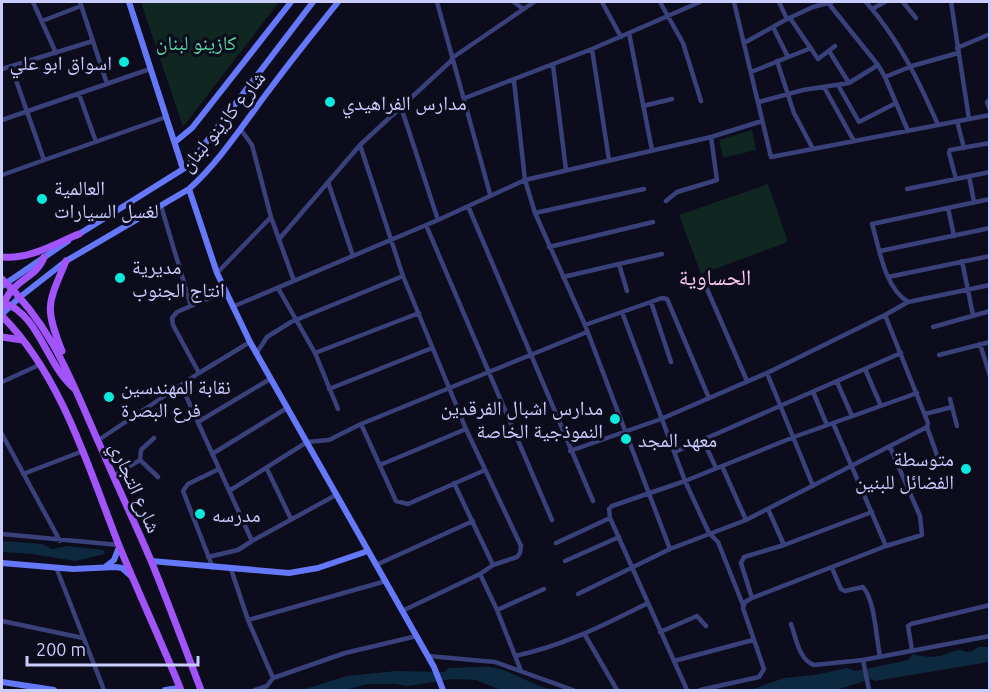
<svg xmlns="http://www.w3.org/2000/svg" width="991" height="692" font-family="Ubuntu,'Noto Naskh Arabic',sans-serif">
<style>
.green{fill:#0f2621}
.water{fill:#0d293f}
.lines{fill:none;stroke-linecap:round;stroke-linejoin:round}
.street{stroke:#39407a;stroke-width:4.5}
.secondary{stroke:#6478f9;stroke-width:6}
.primary{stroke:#a154f9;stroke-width:7}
.poi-dot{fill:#08eadc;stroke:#0c0c1c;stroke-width:2}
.labels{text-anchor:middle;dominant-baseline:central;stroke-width:6;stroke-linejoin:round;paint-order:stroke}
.park-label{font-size:20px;fill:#59d9a5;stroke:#0c0c1c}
.poi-label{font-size:20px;fill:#c9ccfd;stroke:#0c0c1c;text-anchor:start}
.street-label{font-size:20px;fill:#c9ccfd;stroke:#0c0c1c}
.quarter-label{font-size:22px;fill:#fdcbf3;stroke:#0c0c1c}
</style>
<rect width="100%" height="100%" fill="#0c0c1c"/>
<!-- green -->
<path class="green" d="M141,2H279L183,127Z
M752,130L756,150L723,158L719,140Z
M768,184L788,242L701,274L679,215Z"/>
<!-- water -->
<path class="water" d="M3,541L42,544L52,549L68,546L103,550L105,554L75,561L32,554L2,552V542Z
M978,647H989V662L875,681L871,679L836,690H738L753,689L784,678L814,675L847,668L856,671L908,660L913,654C923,657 934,658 943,655C952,653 957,647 966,652L973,651Z
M448,668C463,668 481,665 496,668C516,673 533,686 554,690H501L476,680L452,679L408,686L395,684H368L345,690H302L347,676L396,671L445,672Z"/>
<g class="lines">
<!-- street -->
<path class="street" d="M33,2L56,53
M80,2L107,84
M437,2L490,194
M514,2L523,9
M602,2L621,37
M660,2L683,43L701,101
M734,2L771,157L990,115
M779,2L787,19
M866,2C899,40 918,79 938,125
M903,2L916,18
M951,2L969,119
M829,4L878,65L885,77L908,131
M872,9L885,2
M790,18L818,59L835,46
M42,21L81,6
M773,27L788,57
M629,33L652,150
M744,43L787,19L813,7L832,2
M957,48L990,34
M592,49L609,160
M829,51L849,83
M452,58L534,2
M777,61L794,113L813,149
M553,65L566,170
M11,66L44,160
M2,69L93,41
M751,72L811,48
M885,77L912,66L958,53
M514,81L525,180L535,213L585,325L670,549
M838,85L859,122L896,103
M824,87L854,141
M79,94L96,142
M465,98L592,49L700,2
M990,99L987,102L990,110
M759,102L803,90L849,83L878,65
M643,106L672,99
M401,107L438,220
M2,120L150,69
M957,121L964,148
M241,130L252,145L271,217L294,281
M360,145L403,276L466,429L521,546L520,553L517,557L493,565L480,574L402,611
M2,175L166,117
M969,176L974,202
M956,179L949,153L950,150L990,143
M328,182L353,256
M907,189L990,172
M666,201L677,192L717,180L711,137
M161,206L191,306
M468,206L593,501
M948,208L954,236
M535,213L644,189
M426,225L552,520
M280,238L360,145L452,60
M549,247L653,222
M880,251L990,228
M962,261L973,315
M619,264L627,291
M217,273L271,217
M563,277L662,254
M888,277L990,256
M278,288L315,353L338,409
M707,289L747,381
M651,302L671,362
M908,302C884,287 880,250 872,224L990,199
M232,307L438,220L525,180L711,137L762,121
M622,312L685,481L709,533L718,542L743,605
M885,315L928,423L927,427L938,458
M585,325L662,298L667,299L709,398
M933,327L990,311
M980,344L990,376
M315,353L419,313
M256,354L267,337L291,322L403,276
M939,355L990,342
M865,369L881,406
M199,373L173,325L172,318L177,312L225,291
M767,373L813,486
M2,382L39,365
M837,382L852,416
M181,385L252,541
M329,389L432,348
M813,392L827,425
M950,399L957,426
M925,414L952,407
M198,422L270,379
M833,423L886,546
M361,424L396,501L408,504L485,470
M2,434L60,541
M154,438L141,450L140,460L158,477
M703,440L716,468
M97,441L199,373L250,342
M570,451L661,419L767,373L885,315L908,302L990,285
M675,452L901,353
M212,454L287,408
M380,465L466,429
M722,466L746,520
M267,469L291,519
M23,474L83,451
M113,476L140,460
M454,483L493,565
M229,491L307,442L329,440L361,424L587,332
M768,509L784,545
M2,534L119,545
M556,543L610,518
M208,557L238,550L252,541L336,495
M565,561L619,537
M376,565L473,521
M56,567L104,690
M213,568L183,491L188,484L219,469
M832,568L841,589L845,591L863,587C875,600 876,638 880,656
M231,569L248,620L273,678
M480,574L497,610L521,671
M578,594L670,549L746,520L927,427
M752,598L741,563L744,557L784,545L872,512
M497,610L544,589
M248,620L386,581
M2,621L83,638
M791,624C796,638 799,660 814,665L863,660L990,636
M660,632L697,616L706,626
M585,635L617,690
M912,650L908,626L911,624L990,605
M428,656L495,662L573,690
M515,656C563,646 604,625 648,603
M863,660L869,690
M674,661L753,640
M255,690L267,686L273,678L345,653L417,636
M687,690L610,518L609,509L612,506L685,481L794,437L917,393
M700,690L759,677L764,669L743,608L745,602L752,598L886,546L922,535L920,516L890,447"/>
<!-- secondary -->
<path class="secondary" d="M129,2L183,169
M175,142L192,128L291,2
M189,189L217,273L250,342L434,667L443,690
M76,236L188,166L313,2
M2,286L68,241
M2,314L20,297L66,261L189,189C221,160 244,123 270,89C292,59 315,31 338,2
M151,561L289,573L318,568L368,551
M2,563L73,569L116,567L122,568L132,577
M105,567L114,560L119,547
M2,682L54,690
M165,690L179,688"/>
<!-- primary -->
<path class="primary" d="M2,257C29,260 54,244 79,234
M2,279C55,329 73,386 102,450C118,488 136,525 152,563C169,605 185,648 201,690
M2,302C40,314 46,366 75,389
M2,309C10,279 37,279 44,257
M2,316C61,375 88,466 118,543C138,592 161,641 181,690
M2,337L22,340
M62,351C44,306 48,304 66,261"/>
</g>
<!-- markers -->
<g class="poi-dot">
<circle cx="124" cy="62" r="6"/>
<circle cx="330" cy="102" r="6"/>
<circle cx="42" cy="199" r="6"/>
<circle cx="120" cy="278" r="6"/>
<circle cx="109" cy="397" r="6"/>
<circle cx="615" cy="419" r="6"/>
<circle cx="626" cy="439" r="6"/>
<circle cx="966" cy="469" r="6"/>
<circle cx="200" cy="514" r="6"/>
</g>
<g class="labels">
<!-- park labels -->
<g class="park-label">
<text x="196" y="42">كازينو لبنان</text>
</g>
<!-- poi labels -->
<g class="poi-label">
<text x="112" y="62" text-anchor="end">اسواق ابو علي</text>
<text x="342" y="102">مدارس الفراهيدي</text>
<text x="54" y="187">العالمية<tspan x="54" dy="23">لغسل السيارات</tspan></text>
<text x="132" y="266">مديرية<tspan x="132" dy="23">انتاج الجنوب</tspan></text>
<text x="121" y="386">نقابة المهندسين<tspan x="121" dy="23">فرع البصرة</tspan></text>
<text x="603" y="407" text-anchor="end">مدارس اشبال الفرقدين<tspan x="603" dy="23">النموذجية الخاصة</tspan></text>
<text x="638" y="439">معهد المجد</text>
<text x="954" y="458" text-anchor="end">متوسطة<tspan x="954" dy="23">الفضائل للبنين</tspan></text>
<text x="212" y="514">مدرسه</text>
</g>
<!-- street labels -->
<g class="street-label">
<text transform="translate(222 121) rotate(-51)">شارع كازينو لبنان</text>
<text transform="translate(136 487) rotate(66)">شارع التجاري</text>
</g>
<!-- quarter labels -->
<g class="quarter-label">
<text x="715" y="276">الحساوية</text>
</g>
</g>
<!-- border -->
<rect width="991" height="692" fill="none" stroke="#c9ccfd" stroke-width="6"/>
<!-- scale -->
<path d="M27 656v9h171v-9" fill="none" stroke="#c9ccfd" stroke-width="3"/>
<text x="36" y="656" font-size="18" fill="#c9ccfd" stroke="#0c0c1c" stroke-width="4.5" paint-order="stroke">200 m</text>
</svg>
